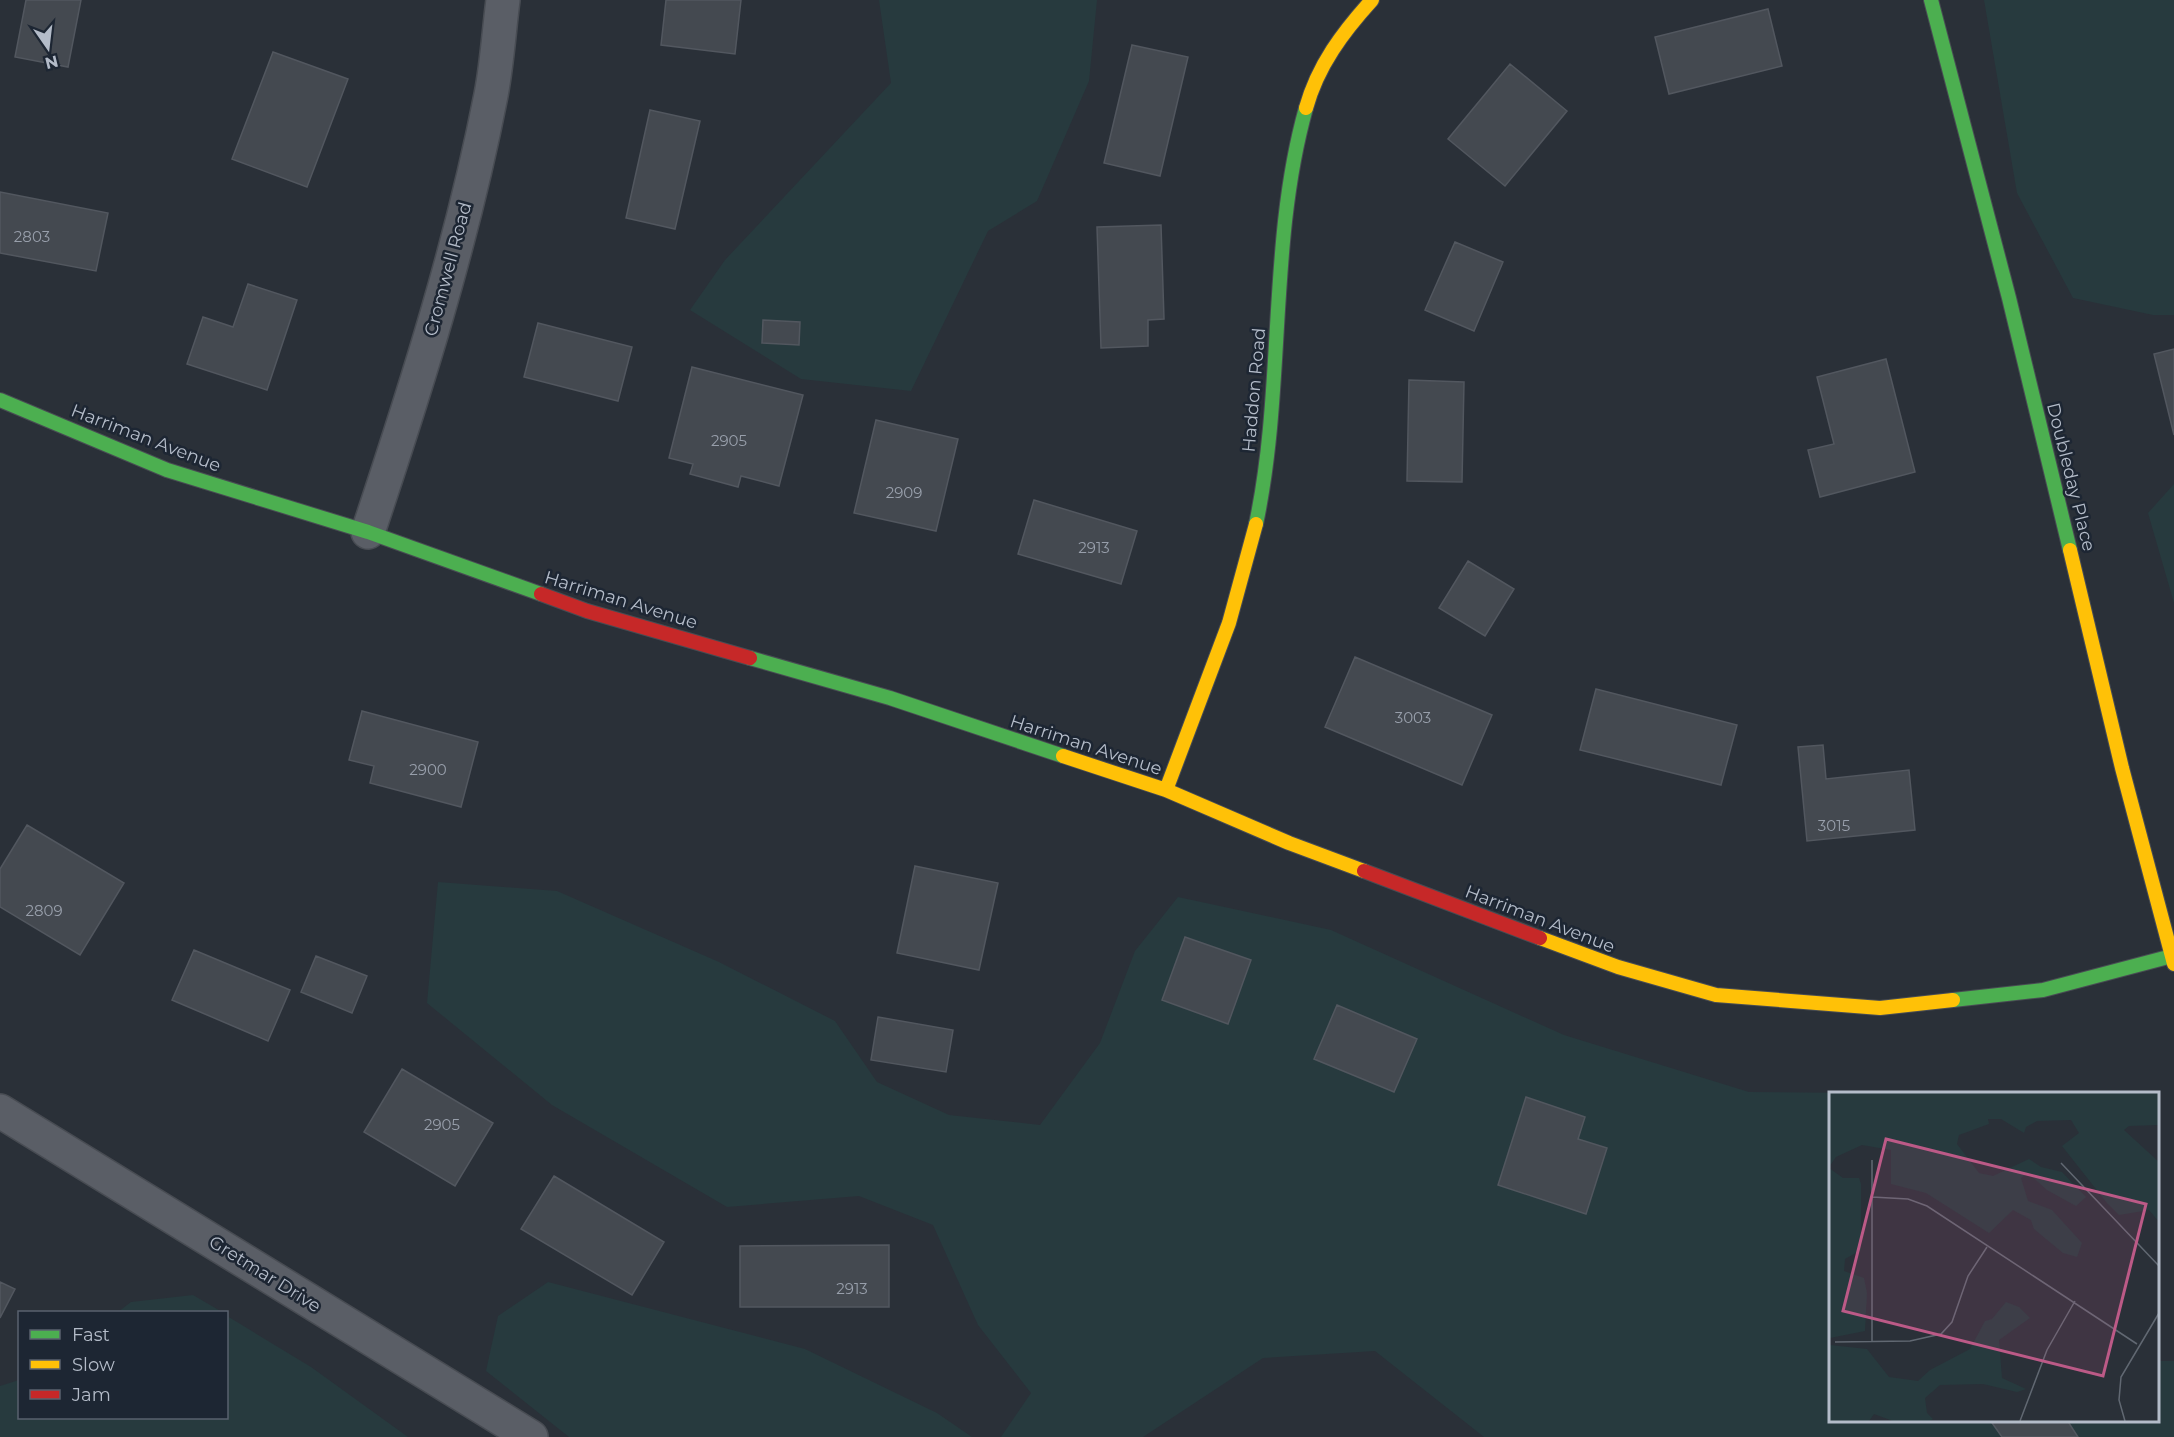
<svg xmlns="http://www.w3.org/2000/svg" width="2174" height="1437" font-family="Montserrat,sans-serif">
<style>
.green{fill:#273a3e}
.building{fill:#444950;stroke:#52575f;stroke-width:1.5}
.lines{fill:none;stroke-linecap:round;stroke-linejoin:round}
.street-casing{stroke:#484c53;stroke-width:36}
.fast-casing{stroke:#484c53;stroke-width:16}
.slow-casing{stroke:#484c53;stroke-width:16}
.jam-casing{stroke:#484c53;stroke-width:16}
.street{stroke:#5a5e66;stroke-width:33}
.fast{stroke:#4caf50;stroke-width:14}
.slow{stroke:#ffc107;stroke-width:14}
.jam{stroke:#c62828;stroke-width:14}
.labels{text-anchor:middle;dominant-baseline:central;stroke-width:5;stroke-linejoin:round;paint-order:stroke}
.number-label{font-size:15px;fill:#989fab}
.street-label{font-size:18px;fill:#b4bcc9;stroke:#1d2633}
.inset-road{fill:none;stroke:#616872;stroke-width:1.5}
.view{fill:#bc5a87;fill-opacity:0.15;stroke:#bc5a87;stroke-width:3}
.inset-edge{fill:none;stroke:#b4bcc9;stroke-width:3}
</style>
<rect width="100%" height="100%" fill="#2a3038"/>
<!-- green -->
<path class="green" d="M879,0H1097L1089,81L1037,201L988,231L911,391L801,379L690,310L725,260L891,83Z
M1984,0H2174V315H2153L2073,298L2017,193Z
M2174,484V603L2148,513Z
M438,882L557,891L719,962L835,1021L877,1082L949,1115L1040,1125L1100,1043L1135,951L1178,897L1331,930L1564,1035L1749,1092L1861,1093L1830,1094V1420H2158V1361H2174V1437H1484L1375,1351L1263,1358L1143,1437H1001L1031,1393L978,1325L933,1225L859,1196L727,1207L552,1105L427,1003Z
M548,1282L805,1349L937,1413L972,1437H569L486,1371L498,1316Z
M193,1295L222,1312H118L131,1302Z
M227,1316L311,1367L408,1437H0V1386L19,1380L20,1418H226Z"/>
<!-- building -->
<path class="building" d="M26,0H81L68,67L15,57Z
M666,0H741L735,54L661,45Z
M1768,9L1782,66L1669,94L1655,37Z
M1132,45L1188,57L1160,176L1104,163Z
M273,52L348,79L307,187L232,159Z
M1510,64L1567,111L1505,186L1448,139Z
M650,110L700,121L675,229L626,218Z
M0,192L108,213L96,271L0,253Z
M1161,225L1164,319L1148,320V346L1101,348L1097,227Z
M1455,242L1503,262L1474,331L1425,310Z
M248,284L297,300L267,390L187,364L203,317L233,327Z
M763,320L800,322L799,345L762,343Z
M538,323L632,347L618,401L524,377Z
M2174,349V435L2154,354Z
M1886,359L1915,472L1820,497L1808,450L1834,444L1817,377Z
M692,367L803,395L779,486L741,476L738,487L690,474L693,464L669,458Z
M1409,380L1464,382L1462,482L1407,481Z
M876,420L958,439L936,531L854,513Z
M1034,500L1137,531L1121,584L1018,554Z
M1468,561L1514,589L1485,636L1439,608Z
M1355,657L1492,715L1462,785L1325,727Z
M1596,689L1737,725L1721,785L1580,750Z
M362,711L478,742L461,807L370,783L374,766L349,760Z
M1823,745L1826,779L1909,770L1915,830L1807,841L1798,747Z
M27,825L124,883L80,955L0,907V869Z
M915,866L998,883L979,970L897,953Z
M1185,937L1251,960L1228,1024L1162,1000Z
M194,950L290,990L268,1041L172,1000Z
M316,956L367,976L352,1013L301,992Z
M1337,1005L1417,1039L1394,1092L1314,1059Z
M878,1017L953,1030L946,1072L871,1060Z
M402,1069L493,1123L455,1186L364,1132Z
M1526,1097L1585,1117L1578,1139L1607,1148L1586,1214L1498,1185Z
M554,1176L664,1242L632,1295L521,1229Z
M889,1245V1307H740V1246Z
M0,1282L15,1289L0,1318Z
M1990,1420H2067L2078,1437H2002Z"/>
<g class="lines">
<!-- street casing -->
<g class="street-casing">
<path id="street" d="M368,532C416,388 462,244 491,95C497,64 499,31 503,0
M0,1111L531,1437"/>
</g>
<!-- fast casing -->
<g class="fast-casing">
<path id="fast" d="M1931,0L2009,298L2070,550
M0,400L167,470L368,532L541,594
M1256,524C1285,387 1268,243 1306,108
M750,658L890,698L1063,756
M1953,1000L2043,990L2172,956"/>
</g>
<!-- slow casing -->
<g class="slow-casing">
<path id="slow" d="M1306,108C1318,65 1343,32 1372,0
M2070,550L2122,768L2174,964
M1063,756L1166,790L1289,843L1364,871
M1166,790L1229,623L1256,524
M1540,938L1618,967L1716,995L1880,1008L1953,1000"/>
</g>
<!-- jam casing -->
<g class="jam-casing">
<path id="jam" d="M541,594L587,611L750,658
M1364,871L1540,938"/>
</g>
<!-- street -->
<use href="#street" class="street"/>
<!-- fast -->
<use href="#fast" class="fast"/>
<!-- slow -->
<use href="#slow" class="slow"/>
<!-- jam -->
<use href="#jam" class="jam"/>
</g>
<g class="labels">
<!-- number labels -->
<g class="number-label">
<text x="32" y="236">2803</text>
<text x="729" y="440">2905</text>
<text x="904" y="492">2909</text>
<text x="1094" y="547">2913</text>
<text x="1413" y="717">3003</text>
<text x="428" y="769">2900</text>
<text x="1834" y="825">3015</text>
<text x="44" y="910">2809</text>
<text x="442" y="1124">2905</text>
<text x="852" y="1288">2913</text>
</g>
<!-- street labels -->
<g class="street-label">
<text transform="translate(448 269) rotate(-75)">Cromwell Road</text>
<text transform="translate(1254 390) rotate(-85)">Haddon Road</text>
<text transform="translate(146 438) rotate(21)">Harriman Avenue</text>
<text transform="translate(2071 477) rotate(76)">Doubleday Place</text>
<text transform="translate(621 600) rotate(17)">Harriman Avenue</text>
<text transform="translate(1086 745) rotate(18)">Harriman Avenue</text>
<text transform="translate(1540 919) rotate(21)">Harriman Avenue</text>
<text transform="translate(265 1274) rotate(32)">Gretmar Drive</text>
</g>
</g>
<!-- overview -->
<g transform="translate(1829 1092)">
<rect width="330" height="330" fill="#2a3038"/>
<path d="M0,1H330V33L300,34L295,38L330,70V130L320,118L290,123L278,111L233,54L250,41L242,28L208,29L197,35L195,41L172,27H159L160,32L130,43L128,52L150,81L164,84L200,67L212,75L233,80L257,105L247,114L218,98L199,81L192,86L199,109L223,118L253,151L248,165L234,161L205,137L202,128L184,118L160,141L97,101L62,92V58L33,53L7,65L0,75ZM0,76L14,86H30L32,92V158L16,167L15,179L35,186L38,201L36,239L1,246V253L38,257L60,285L89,289L101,278L141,257L156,229L163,227L177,210L190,215L201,226L170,248L173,286L197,297L188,300L154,292L111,293L96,306L98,321L104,327L101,329H64L45,322L40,329H0Z" fill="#273a3e"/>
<path class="inset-road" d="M43,68V249M232,71L330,174M43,105L79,107L98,114L308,252M6,250L81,249L112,242L123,230L139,184L158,155M191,329L218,258L246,209M296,329L290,308L292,285L330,221"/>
<path class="view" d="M57,47L317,112L274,284L14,219Z"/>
<rect width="330" height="330" class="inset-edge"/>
</g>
<!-- legend -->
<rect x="18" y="1311" width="210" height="108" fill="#1d2633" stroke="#59626f" stroke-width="1.5"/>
<rect x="30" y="1330" width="30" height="9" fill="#4caf50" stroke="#59626f" stroke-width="1.5"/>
<text x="72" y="1341" font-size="18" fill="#b4bcc9">Fast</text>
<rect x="30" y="1360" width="30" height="9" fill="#ffc107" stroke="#59626f" stroke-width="1.5"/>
<text x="72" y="1371" font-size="18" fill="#b4bcc9">Slow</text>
<rect x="30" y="1390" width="30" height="9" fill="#c62828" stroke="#59626f" stroke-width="1.5"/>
<text x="72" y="1401" font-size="18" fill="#b4bcc9">Jam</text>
<!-- north arrow -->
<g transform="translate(48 48) rotate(166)" stroke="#1d2633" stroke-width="4.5" paint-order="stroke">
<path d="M0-4.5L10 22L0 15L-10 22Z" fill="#b4bcc9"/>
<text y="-9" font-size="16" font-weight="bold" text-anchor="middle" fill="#b4bcc9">N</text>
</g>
</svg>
